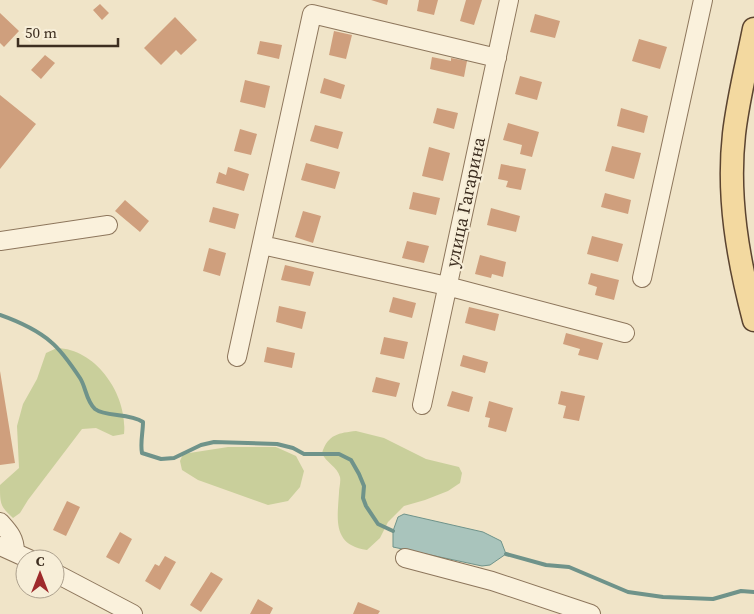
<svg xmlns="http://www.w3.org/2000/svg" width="754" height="614" font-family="'Source Serif 4',serif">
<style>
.green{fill:#c9cf9b}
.water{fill:#a9c4bc;stroke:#6f938a}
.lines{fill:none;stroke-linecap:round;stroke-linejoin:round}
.stream{stroke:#6f938a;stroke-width:4}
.building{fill:#cf9f7d}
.minor-casing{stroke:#8d765c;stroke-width:20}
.major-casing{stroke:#5b4430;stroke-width:25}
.minor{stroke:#faf1dc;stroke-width:18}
.major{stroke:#f3d9a0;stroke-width:22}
.labels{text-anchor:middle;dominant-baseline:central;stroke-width:4.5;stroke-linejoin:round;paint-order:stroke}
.street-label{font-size:18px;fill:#3d2e20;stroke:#f7eed8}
</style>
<rect width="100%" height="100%" fill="#f0e4c8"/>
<!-- green -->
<path class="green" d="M57,348C97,349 128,396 124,434L113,436L96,428L82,429L28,500L20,513L13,518C0,506 0,504 0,485L19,468L17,426L23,404L37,379L46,353Z
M356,431L384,438L426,459L459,467L462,473L460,483L448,491L425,500L404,506L388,522L380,538L367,550C333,545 337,521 339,493C339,488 341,482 340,477C337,466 326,463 322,453C328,434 339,433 356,431Z
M228,447H276L296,456L304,471L300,487L288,501L268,505L198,480L182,470L180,461L183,454Z"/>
<!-- water -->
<path class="water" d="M404,514L483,532L501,541L506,554L490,565L482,566L393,547V531L398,517Z"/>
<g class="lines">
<!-- stream -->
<path class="stream" d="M0,315C17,321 37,330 51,342C62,351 72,366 80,378C86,387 86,401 95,409C105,417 129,413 143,422C143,432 140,443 142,453L161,459L174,458L201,445L214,442L277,444L293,448L304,454H339L351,460L359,474L364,486L363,498L366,506L378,524L393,531
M506,554L546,565L569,567L628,592L663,597L713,599L741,591L754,592"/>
</g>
<!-- building -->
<path class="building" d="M371,0H388L387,5Z
M419,0H438L434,15L417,11Z
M466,0H482L474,25L460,21Z
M100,4L109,13L102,20L93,10Z
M0,13L19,31L4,47L0,43Z
M535,14L560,21L555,38L530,32Z
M175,17L197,40L181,55L176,50L161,65L144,48Z
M334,31L352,35L346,59L329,55Z
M639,39L667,47L660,69L632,61Z
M260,41L282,45L279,59L257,54Z
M45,55L55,63L41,79L31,70Z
M432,57L451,61V58L467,61L464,77L430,69Z
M520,76L542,82L537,100L515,94Z
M324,78L345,85L341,99L320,93Z
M245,80L270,86L265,108L240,102Z
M0,95L36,124L0,169Z
M437,108L458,113L454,129L433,123Z
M621,108L648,116L644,133L617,126Z
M508,123L539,132L532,157L520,154L522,145L503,140Z
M315,125L343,132L338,149L310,141Z
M240,129L257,134L251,155L234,151Z
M612,146L641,153L634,179L605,171Z
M429,147L450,153L443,181L422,176Z
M306,163L340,172L335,189L301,180Z
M501,164L526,169L521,190L506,187L508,181L498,179Z
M228,167L249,174L244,191L216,183L219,172L226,175Z
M413,192L440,198L436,215L409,209Z
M605,193L631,200L628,214L601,207Z
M125,200L149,221L140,232L115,211Z
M213,207L239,214L235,229L209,222Z
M491,208L520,216L516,232L487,225Z
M303,211L321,216L313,243L295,237Z
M592,236L623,244L618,262L587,254Z
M407,241L429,246L424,263L402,258Z
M209,248L226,253L220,276L203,271Z
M480,255L506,262L503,277L492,274L491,278L475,274Z
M285,265L314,272L310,286L281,280Z
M591,273L619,280L614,300L595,295L597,287L588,284Z
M393,297L416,303L412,318L389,312Z
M279,306L306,312L302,329L276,322Z
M469,307L499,314L495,331L465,323Z
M566,333L603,343L598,360L578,355L580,349L563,344Z
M384,337L408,342L404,359L380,354Z
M267,347L295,353L292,368L264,362Z
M463,355L488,362L485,373L460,366Z
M0,371L15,463L0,465Z
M376,377L400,383L396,397L372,392Z
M452,391L473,397L469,412L447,406Z
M561,391L585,396L579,421L563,418L566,406L558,404Z
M489,401L513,408L506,432L488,427L490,418L485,417Z
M67,501L80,507L66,536L53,530Z
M120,532L132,539L119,564L106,557Z
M165,556L176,562L160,590L145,581L155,564L159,566Z
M211,572L223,579L201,612L190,605Z
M258,599L273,608L270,614H250Z
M358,602L380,611L378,614H353Z"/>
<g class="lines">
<!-- minor casing -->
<g class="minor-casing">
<path id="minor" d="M0,241L108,225
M262,245L447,286L625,333
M642,278L703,0
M237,357L312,14L497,58
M422,405L509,0
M0,522C9,532 15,538 15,552
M0,546L29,559
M405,558L492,581L591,614
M55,573L133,614"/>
</g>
<!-- major casing -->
<g class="major-casing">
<path id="major" d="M754,29C747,64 738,99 734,134C727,197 738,259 754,320"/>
</g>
<!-- minor -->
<use href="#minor" class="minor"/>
<!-- major -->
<use href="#major" class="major"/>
</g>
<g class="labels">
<!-- street labels -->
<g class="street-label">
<text transform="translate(465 202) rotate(-78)">улица Гагарина</text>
</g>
</g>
<!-- north arrow -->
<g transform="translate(40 574)"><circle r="24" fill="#f7eed8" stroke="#ada18e"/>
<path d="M0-4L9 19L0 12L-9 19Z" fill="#9e2a2b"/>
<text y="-8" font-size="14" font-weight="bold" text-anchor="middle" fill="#3d2e20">С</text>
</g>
<!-- scale -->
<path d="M18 38v8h100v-8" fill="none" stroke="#3d2e20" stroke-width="2.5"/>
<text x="25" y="38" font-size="15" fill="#3d2e20" stroke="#f7eed8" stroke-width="4" paint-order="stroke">50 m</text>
</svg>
